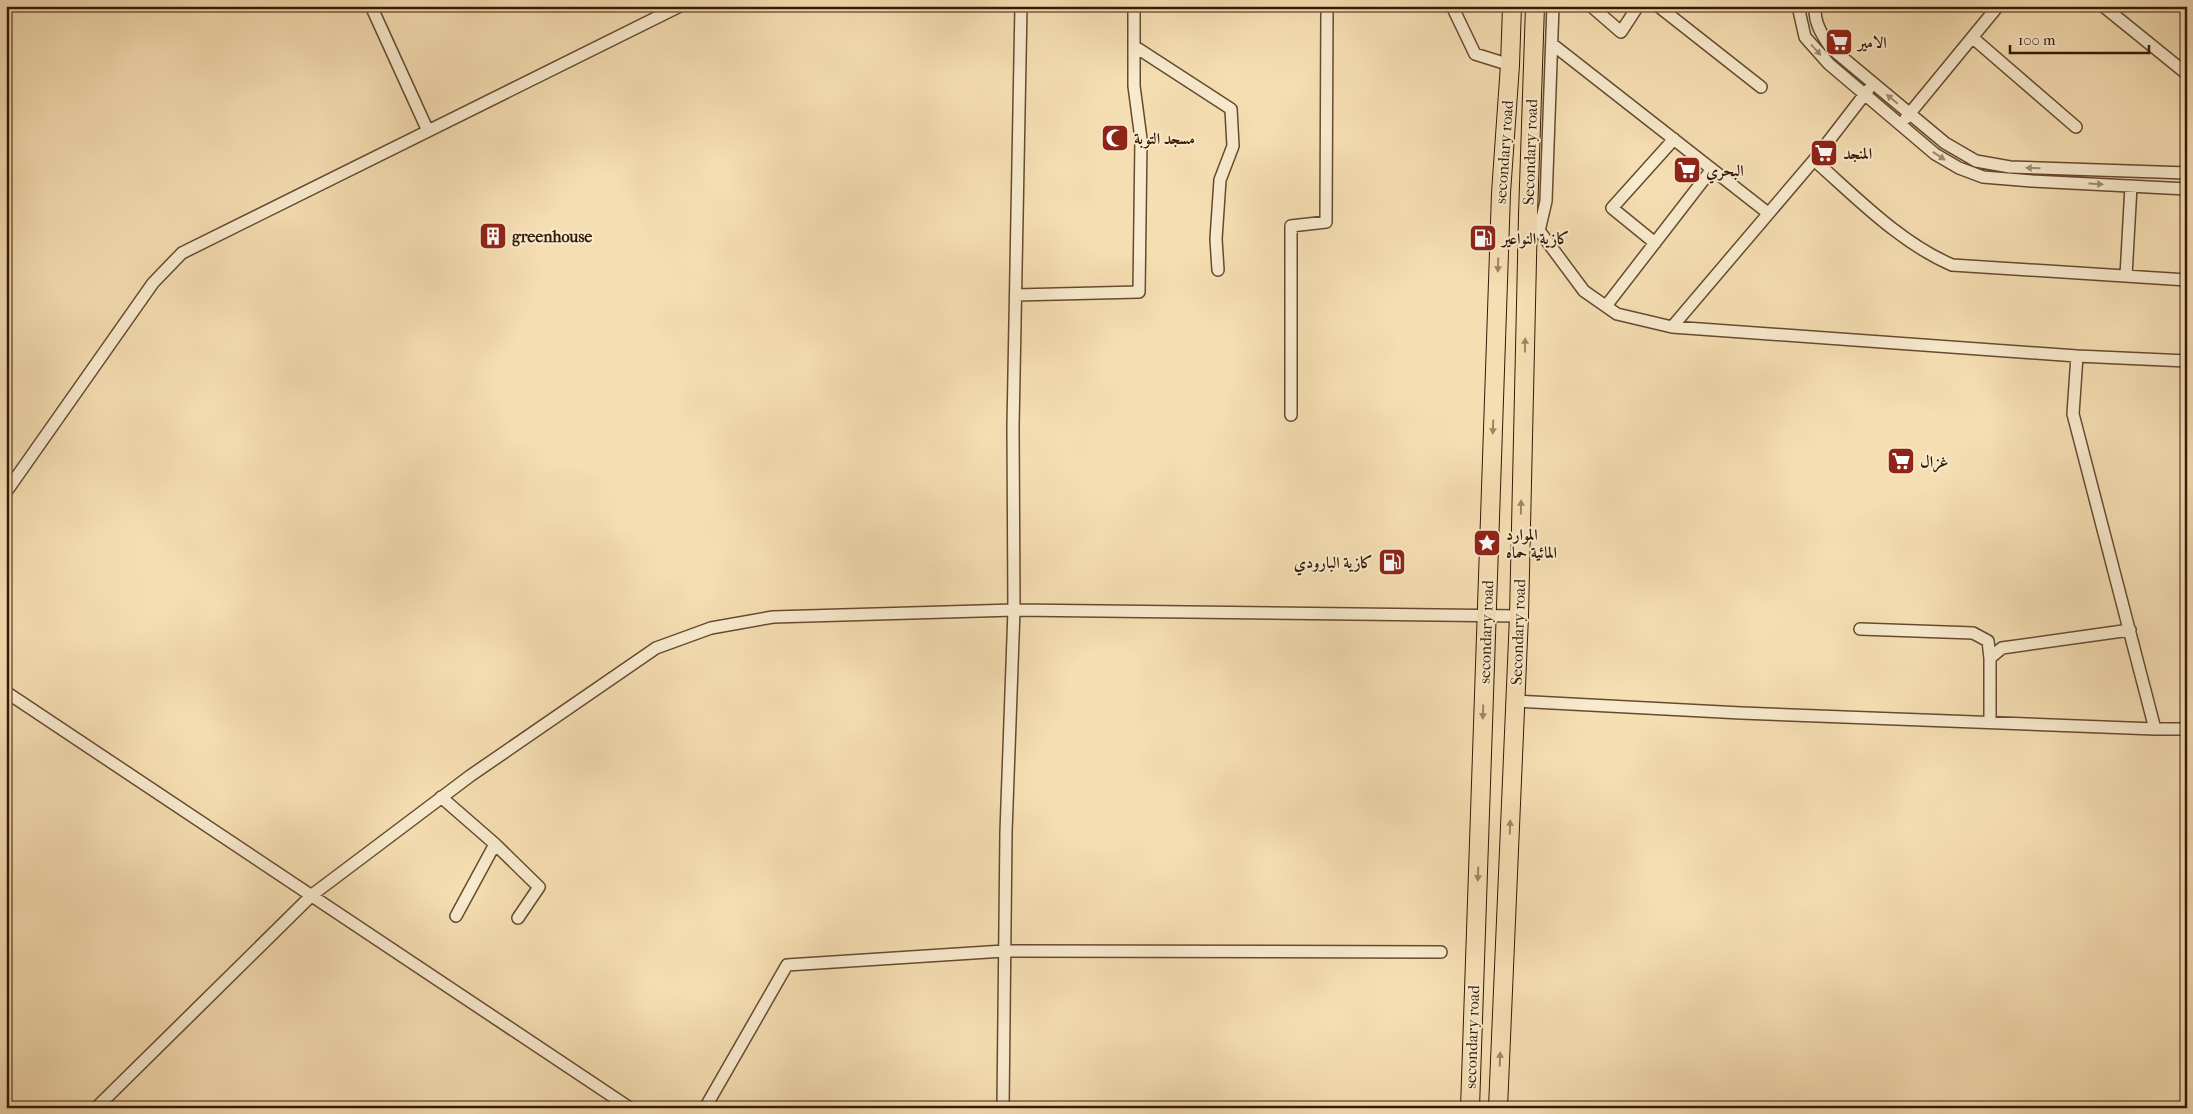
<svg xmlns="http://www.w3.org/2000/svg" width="2193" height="1114" font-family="'IM FELL French Canon',Amiri,serif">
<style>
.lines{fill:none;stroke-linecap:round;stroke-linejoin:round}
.street-casing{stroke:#664a30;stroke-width:14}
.primary-casing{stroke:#361905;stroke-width:20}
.street{stroke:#f8eacd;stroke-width:11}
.primary{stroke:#f5deb2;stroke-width:18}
.oneway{fill:#a18c73}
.oneway2{fill:#9f8564}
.labels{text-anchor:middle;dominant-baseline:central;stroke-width:4;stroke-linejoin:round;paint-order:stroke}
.poi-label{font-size:16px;font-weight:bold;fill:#361905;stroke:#f8eacd;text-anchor:start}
.street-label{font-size:16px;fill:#361905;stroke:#f8eacd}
</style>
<rect width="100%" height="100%" fill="#f5deb2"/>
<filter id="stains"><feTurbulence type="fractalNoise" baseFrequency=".004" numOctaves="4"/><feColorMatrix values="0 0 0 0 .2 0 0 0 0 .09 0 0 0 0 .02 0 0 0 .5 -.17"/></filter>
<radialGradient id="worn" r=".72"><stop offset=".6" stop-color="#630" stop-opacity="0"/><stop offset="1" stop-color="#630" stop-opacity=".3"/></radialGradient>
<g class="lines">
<!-- street casing -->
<g class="street-casing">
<path id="street" d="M371,6L428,131
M1452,6L1475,54L1510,65
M1591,6L1621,32L1638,6
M1658,6L1761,87
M1798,6L1805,37L1829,64L1935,154L1959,168L1983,177L2032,181L2187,189
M1815,6C1814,23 1822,35 1831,48L1945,143L1976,161L2010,167L2187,173
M2103,6L2187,74
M1973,38L2076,127
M1552,44L1768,213
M1134,46L1231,109L1233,146L1220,180L1216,239L1218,270
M1906,118L1998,6
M1814,160C1856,197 1899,242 1952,265L2187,280
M1529,217L1584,291L1617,314L1672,327L2077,356L2187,361
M1539,231L1546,201L1553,6
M1655,243L1612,208L1674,139
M2126,276L2131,186
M1016,295L1139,292L1141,139L1134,86V6
M1606,306L1712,169
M1672,327L1814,160L1868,90
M2077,356L2073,414L2155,729H2187
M1291,415V226L1326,222L1327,6
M6,492L153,283L182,253L680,6
M1860,629L1973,633L1988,641L1990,658
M6,692L630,1108
M1516,701L1741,713L2155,729
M1990,722V658L2002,648L2130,630
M441,797L495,844L456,916
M495,844L539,887L518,918
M96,1108L312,895L470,776L656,648L711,628L773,617L1014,610L1519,616
M705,1108L787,965L1004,951L1441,952
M1003,1108L1006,832L1014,610L1013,427L1021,6"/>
</g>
<!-- primary casing -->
<g class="primary-casing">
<path id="primary" d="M1470,1108L1501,193L1510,65L1512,6
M1498,1108L1519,616L1528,215L1535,6"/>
</g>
<!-- street -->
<use href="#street" class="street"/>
<!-- primary -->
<use href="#primary" class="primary"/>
</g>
<!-- one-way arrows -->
<defs><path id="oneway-solid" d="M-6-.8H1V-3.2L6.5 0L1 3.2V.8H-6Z" transform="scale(1.25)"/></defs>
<g class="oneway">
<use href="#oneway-solid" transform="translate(1816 50) rotate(48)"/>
<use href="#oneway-solid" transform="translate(1892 99) rotate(-140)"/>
<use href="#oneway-solid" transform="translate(1939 156) rotate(33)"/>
<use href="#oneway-solid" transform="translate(2033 168) rotate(-178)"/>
<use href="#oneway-solid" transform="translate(2096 184) rotate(3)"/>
</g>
<g class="oneway2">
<use href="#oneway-solid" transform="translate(1498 265) rotate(92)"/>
<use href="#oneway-solid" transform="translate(1525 345) rotate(-89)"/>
<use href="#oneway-solid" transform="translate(1493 427) rotate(92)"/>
<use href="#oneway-solid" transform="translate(1521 507) rotate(-89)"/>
<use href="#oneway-solid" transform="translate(1483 712) rotate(92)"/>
<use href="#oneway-solid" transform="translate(1510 827) rotate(-88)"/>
<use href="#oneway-solid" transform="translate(1478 874) rotate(92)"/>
<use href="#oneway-solid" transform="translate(1500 1059) rotate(-88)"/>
</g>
<!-- icons -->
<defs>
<g id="supermarket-square" transform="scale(1.4375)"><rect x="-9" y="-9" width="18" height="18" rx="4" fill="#8f2418" stroke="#f8eacd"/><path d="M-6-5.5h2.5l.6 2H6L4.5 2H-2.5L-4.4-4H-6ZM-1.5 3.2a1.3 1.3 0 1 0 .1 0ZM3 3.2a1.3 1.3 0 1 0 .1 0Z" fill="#fff"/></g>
<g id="mosque-square" transform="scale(1.4375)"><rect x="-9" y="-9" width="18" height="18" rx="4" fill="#8f2418" stroke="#f8eacd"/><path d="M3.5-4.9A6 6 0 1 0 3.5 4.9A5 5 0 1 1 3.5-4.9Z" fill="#fff"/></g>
<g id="building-square" transform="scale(1.4375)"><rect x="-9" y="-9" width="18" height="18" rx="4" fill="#8f2418" stroke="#f8eacd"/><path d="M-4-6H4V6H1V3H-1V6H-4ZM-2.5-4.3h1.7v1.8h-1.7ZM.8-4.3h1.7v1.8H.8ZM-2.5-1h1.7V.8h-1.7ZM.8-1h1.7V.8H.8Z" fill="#fff"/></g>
<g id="fuel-square" transform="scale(1.4375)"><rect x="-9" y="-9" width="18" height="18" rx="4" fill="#8f2418" stroke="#f8eacd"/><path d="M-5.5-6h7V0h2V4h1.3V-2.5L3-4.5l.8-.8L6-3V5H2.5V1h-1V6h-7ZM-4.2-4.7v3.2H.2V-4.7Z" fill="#fff"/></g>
<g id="sight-square" transform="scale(1.4375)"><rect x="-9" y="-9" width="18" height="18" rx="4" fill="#8f2418" stroke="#f8eacd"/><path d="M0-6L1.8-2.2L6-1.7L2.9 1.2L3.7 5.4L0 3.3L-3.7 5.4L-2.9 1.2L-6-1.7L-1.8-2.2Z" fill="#fff"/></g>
</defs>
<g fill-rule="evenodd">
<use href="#supermarket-square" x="1839" y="42"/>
<use href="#mosque-square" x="1115" y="138"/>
<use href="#supermarket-square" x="1824" y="153"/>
<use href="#supermarket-square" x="1687" y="170"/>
<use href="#building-square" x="493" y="236"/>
<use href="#fuel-square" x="1483" y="238"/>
<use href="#supermarket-square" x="1901" y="461"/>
<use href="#sight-square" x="1487" y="543"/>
<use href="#fuel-square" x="1392" y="562"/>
</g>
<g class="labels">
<!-- poi labels -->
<g class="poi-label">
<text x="1858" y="42">الامير</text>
<text x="1134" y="138">مسجد التوبة</text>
<text x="1843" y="153">المنجد</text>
<text x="1706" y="170">البحري</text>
<text x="512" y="236">greenhouse</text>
<text x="1502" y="238">كازية النواعير</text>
<text x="1920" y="461">غزال</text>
<text x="1506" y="534">الموارد<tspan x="1506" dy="18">المائية حماه</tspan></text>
<text x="1373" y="562" text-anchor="end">كازية البارودي</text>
</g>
<!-- street labels -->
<g class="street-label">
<text transform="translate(1504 152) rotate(-86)">secondary road</text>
<text transform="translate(1530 152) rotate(-88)">Secondary road</text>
<text transform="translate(1486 632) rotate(-88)">secondary road</text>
<text transform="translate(1518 632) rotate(-88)">Secondary road</text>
<text transform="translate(1472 1037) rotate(-88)">secondary road</text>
</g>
</g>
<!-- margin -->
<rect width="2193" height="1114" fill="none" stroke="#f5deb2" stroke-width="25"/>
<rect x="8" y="8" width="2178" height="1099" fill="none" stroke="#361905" stroke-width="2.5"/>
<rect x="12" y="12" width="2168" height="1089" fill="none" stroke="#361905"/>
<!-- scale -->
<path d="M2010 45v8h139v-8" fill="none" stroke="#361905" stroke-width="2.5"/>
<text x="2018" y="45" font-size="15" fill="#361905" stroke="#f8eacd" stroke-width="4" paint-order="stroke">100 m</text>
<rect width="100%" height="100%" filter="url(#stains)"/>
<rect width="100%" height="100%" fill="url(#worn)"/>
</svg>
